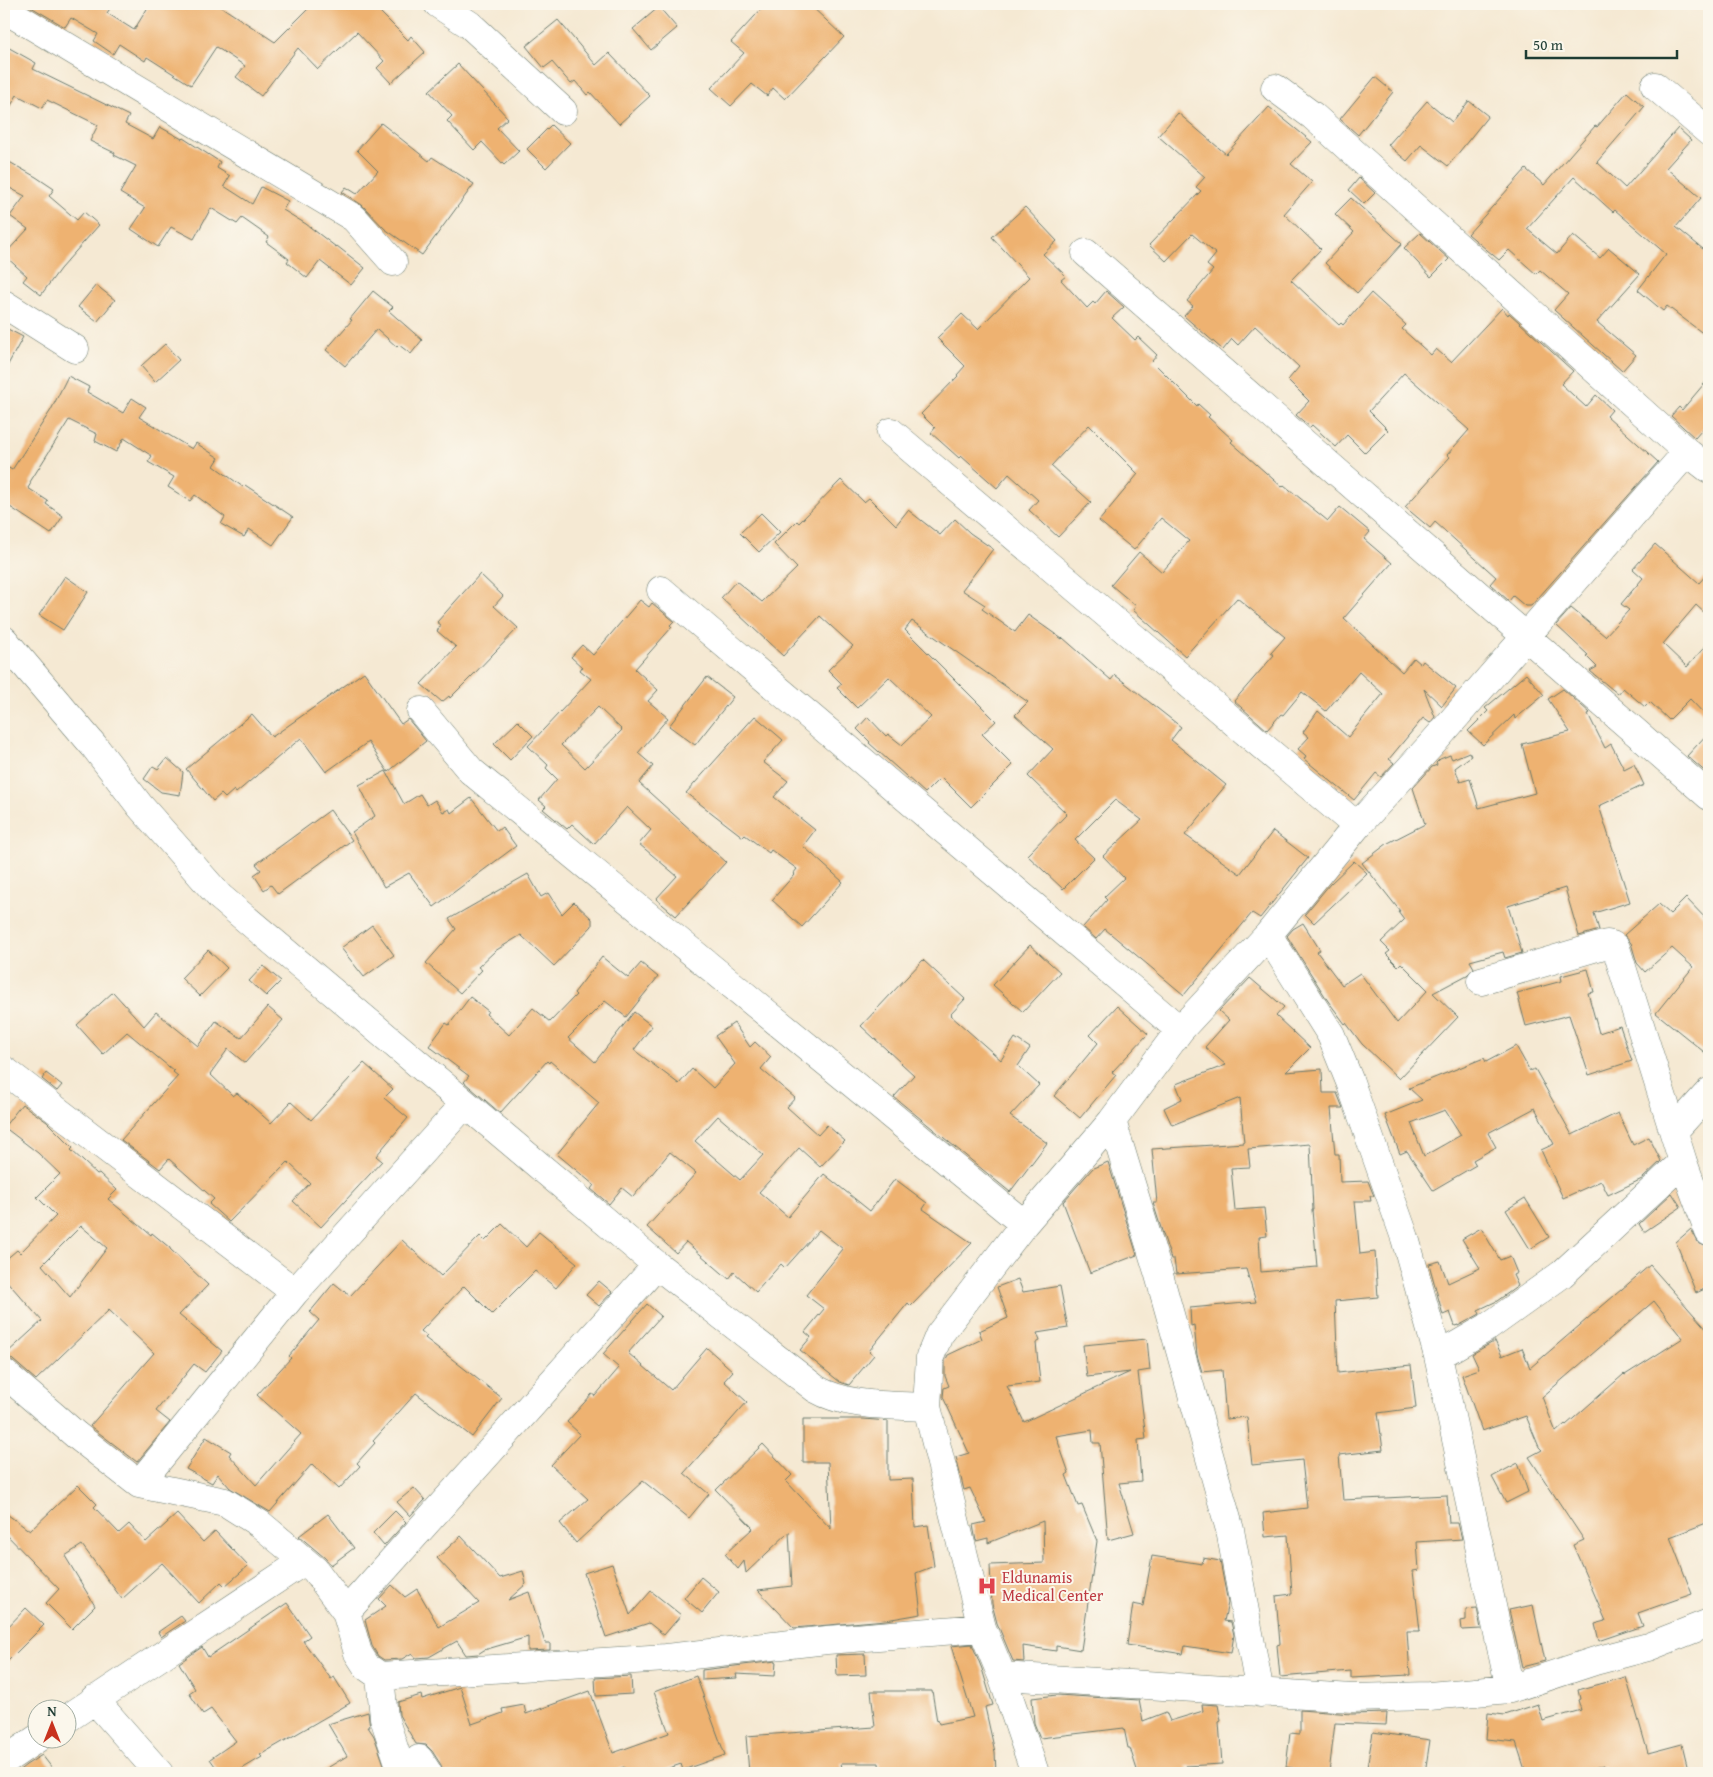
<svg xmlns="http://www.w3.org/2000/svg" width="1713" height="1777" font-family="'Gentium Book Plus',serif">
<style>
.building{fill:#eeb271;fill-rule:evenodd}
.lines{fill:none;stroke-linecap:round;stroke-linejoin:round}
.minor-casing{stroke:#6a796c;stroke-width:29}
.minor{stroke:#fff;stroke-width:28}
.labels{text-anchor:middle;dominant-baseline:central;stroke-width:4;stroke-linejoin:round;paint-order:stroke}
.health-label{font-size:16px;fill:#be3a42;stroke:#fbf7ec;text-anchor:start}
</style>
<rect width="100%" height="100%" fill="#fbf7ec"/>
<filter id="ink" filterUnits="userSpaceOnUse"><feTurbulence type="fractalNoise" baseFrequency=".02" numOctaves="2"/><feDisplacementMap in="SourceGraphic" scale="10" xChannelSelector="R" yChannelSelector="G"/><feConvolveMatrix kernelMatrix="1 2 1 2 8 2 1 2 1" color-interpolation-filters="sRGB"/></filter>
<filter id="wash" filterUnits="userSpaceOnUse"><feTurbulence type="fractalNoise" baseFrequency=".0096" numOctaves="4" result="noise"/><feDisplacementMap in="SourceGraphic" scale="20" xChannelSelector="R" yChannelSelector="G"/><feGaussianBlur stdDeviation="1.12" result="paint"/><feColorMatrix in="noise" values="0 0 0 0 0 0 0 0 0 0 0 0 0 0 0 0 0 1.4 0 .05"/><feComposite in="paint" operator="in"/></filter>
<g filter="url(#wash)">
<rect width="100%" height="100%" fill="#f5e9d3"/>
<g id="blocks">
<!-- building -->
<path class="building" d="M26,4H113L107,13L134,30L150,4H217L275,42L313,4H372L408,40L411,36L425,52L391,83L377,68L384,61L357,32L318,69L298,48L261,96L236,77L245,66L216,47L191,85L147,57L145,61L119,44L113,54L94,41L98,34L71,18L65,27Z
M766,4H809L844,37L785,99L773,88L767,96L752,84L731,106L711,88L744,53L731,42Z
M659,7L677,28L651,50L633,29Z
M558,20L596,65L609,53L650,96L619,124L590,92L587,95L575,81L571,84L552,62L544,68L526,46Z
M4,45L36,63L33,69L129,116L125,124L153,139L160,127L182,139L183,138L220,162L217,168L230,176L224,186L252,204L261,187L288,201L283,210L306,224L336,247L337,246L365,268L351,285L320,261L307,278L287,262L289,259L266,242L269,237L242,218L237,224L211,208L194,239L171,227L158,247L131,229L145,208L120,193L136,166L114,155L115,153L90,141L98,125L47,100L42,108L17,95L4,118Z
M458,64L508,118L497,128L519,151L504,165L482,142L474,150L447,121L452,116L429,91Z
M1375,77L1393,92L1358,135L1340,119Z
M1627,92L1644,107L1597,162L1625,188L1678,128L1691,140L1666,168L1701,198L1676,227L1709,254V338L1667,306L1663,311L1638,290L1666,254L1615,210L1613,212L1574,177L1527,229L1557,254L1573,235L1600,258L1609,248L1640,274L1597,322L1636,355L1622,371L1554,310L1568,294L1540,270L1536,274L1509,250L1499,260L1468,234L1526,169L1544,185L1595,126L1597,127Z
M1427,101L1452,122L1469,101L1488,116L1448,166L1421,145L1407,161L1388,145Z
M1269,107L1312,142L1291,164L1312,182L1284,214L1321,249L1291,280L1339,325L1341,323L1343,325L1371,293L1406,325L1402,329L1431,355L1436,349L1451,362L1502,308L1508,315L1509,313L1573,371L1561,384L1586,407L1596,395L1612,410L1607,416L1658,462L1531,606H1525L1513,596L1509,601L1490,584L1496,577L1435,522L1430,528L1405,507L1450,457L1447,455L1469,430L1404,373L1369,411L1388,430L1365,453L1347,435L1336,447L1312,425L1310,427L1296,415L1309,401L1288,380L1299,367L1255,326L1238,345L1232,339L1223,350L1184,316L1193,306L1187,301L1213,270L1207,265L1216,254L1192,234L1166,261L1149,245L1201,191L1196,187L1205,177L1158,136L1178,113L1226,154Z
M381,123L429,161L432,157L474,184L422,255L385,229L362,205L342,192L346,187L357,194L378,171L357,150Z
M551,125L570,143L546,168L527,149Z
M4,159L36,177L54,189L49,196L77,220L84,212L99,225L60,269L41,295L23,281L27,276L4,255L28,229L10,216L25,196L4,185Z
M1359,178L1375,193L1364,204L1349,190Z
M1351,198L1402,244L1357,293L1325,263L1354,232L1335,214Z
M1025,207L1057,241L1043,254L1066,276L1061,280L1087,308L1093,302L1095,304L1106,291L1124,307L1112,318L1135,340L1138,337L1157,355L1152,361L1197,406L1198,404L1210,415L1208,417L1233,440L1231,442L1282,487L1284,485L1328,521L1340,507L1370,532L1364,539L1392,563L1344,618L1402,672L1414,658L1421,664L1423,661L1456,688L1442,706L1424,689L1435,717L1430,723L1423,718L1389,759L1394,763L1381,777L1376,773L1354,800L1304,759L1306,756L1298,749L1309,737L1303,732L1318,711L1348,737L1383,694L1359,672L1326,711L1302,692L1283,715L1281,714L1267,730L1234,701L1274,655L1271,653L1285,637L1237,598L1185,656L1133,610L1136,606L1111,585L1139,552L1162,572L1189,541L1161,518L1134,550L1099,521L1138,474L1089,425L1051,466L1091,502L1058,537L1029,510L1038,500L1009,474L997,488L961,456L959,458L931,433L935,428L921,414L958,376L957,375L965,366L937,338L962,314L978,329L1029,277L992,237Z
M1420,233L1449,259L1431,277L1404,248Z
M96,285L115,300L97,322L78,307Z
M373,291L393,307L389,311L422,340L411,354L399,345L397,347L377,329L345,366L326,350L352,320L350,319Z
M4,327L23,337L4,372Z
M165,344L179,360L155,382L141,366Z
M68,376L89,387L87,392L123,413L132,398L146,407L139,417L192,449L196,443L219,458L214,466L243,487L245,485L293,517L273,545L249,529L244,537L221,524L225,517L195,495L190,501L168,487L174,477L148,462L152,456L124,438L116,452L95,441L97,434L69,420L30,482L31,483L28,488L48,501L46,504L63,516L51,534L4,503V465L12,470L51,410Z
M1709,378V422L1695,438L1671,416L1679,407L1682,410Z
M841,480L864,502L869,498L896,525L908,510L940,535L955,519L970,533L993,549L962,590L985,605L982,609L1015,632L1028,615L1062,639L1063,638L1111,680L1115,675L1181,727L1171,740L1226,785L1185,835L1240,874L1273,831L1308,858L1260,918L1252,913L1184,995L1105,929L1096,939L1083,927L1107,900L1104,897L1124,878L1103,856L1142,820L1115,800L1075,840L1094,858L1063,889L1027,855L1067,814L1028,776L1053,749L1015,715L1028,702L912,621L905,630L996,721L982,734L1013,765L971,807L941,777L925,793L869,743L870,742L857,729L868,717L886,736L888,734L902,745L931,717L889,677L857,708L837,688L842,684L828,670L853,646L820,616L783,656L721,598L736,581L762,602L797,568L774,544L797,521L799,523Z
M761,513L780,532L759,552L740,533Z
M1655,544L1699,583L1709,572V617L1696,605L1663,644L1687,667L1709,642V719L1690,699L1669,720L1650,702L1645,707L1623,688L1618,694L1590,671L1597,667L1586,656L1588,655L1556,625L1571,608L1605,636L1629,610L1621,604L1643,578L1633,569Z
M480,574L503,596L494,606L518,628L472,676L450,698L449,696L442,702L421,684L456,647L437,631L441,625L437,622Z
M65,576L88,592L63,630L39,615Z
M640,600L649,607L652,603L674,621L670,625L672,627L635,669L658,690L648,701L668,718L638,753L653,766L639,783L726,862L676,916L656,899L677,876L639,844L651,830L627,807L594,844L572,824L567,829L543,809L546,806L539,800L557,779L546,768L548,765L528,746L591,679L580,670L582,667L571,657L582,645L593,655ZM598,707L622,730L585,768L561,745Z
M364,672L401,724L408,719L426,741L388,772L368,742L326,772L301,738L236,793L234,790L225,798L221,794L213,801L186,769L252,714L272,737Z
M1526,674L1544,695L1515,719L1514,715L1483,745L1468,731L1488,711L1485,708Z
M707,677L733,697L695,745L669,726Z
M1563,689L1590,713L1588,714L1605,748L1611,744L1624,769L1634,764L1644,785L1599,806L1630,902L1594,913L1599,930L1579,936L1565,888L1508,906L1522,953L1505,958L1503,952L1470,961L1474,968L1467,975L1433,993L1458,1017L1399,1079L1362,1044L1346,1023L1345,1024L1328,1001L1287,936L1293,929L1303,923L1320,950L1317,952L1342,985L1360,973L1397,1023L1428,990L1401,963L1398,966L1386,954L1390,951L1381,942L1404,920L1398,912L1400,911L1362,863L1388,843L1425,824L1413,788L1432,767L1437,765L1436,763L1440,759L1450,755L1452,759L1469,752L1471,756L1455,768L1460,782L1470,779L1479,808L1535,793L1522,744L1570,732L1548,699Z
M755,716L783,740L763,762L788,781L774,797L815,830L803,846L843,882L802,927L772,900L794,875L793,874L797,869L771,850L769,853L745,835L743,837L686,793Z
M518,721L533,736L510,760L494,744Z
M1709,732V775L1687,756Z
M167,758L183,772L180,795L161,792L144,779L153,766L158,769Z
M386,771L404,804L420,794L427,805L435,800L443,812L449,809L451,813L471,798L497,831L502,827L516,846L434,907L409,873L384,887L352,832L375,816L359,785Z
M330,810L352,840L278,894L271,885L264,890L254,875L261,870L256,864Z
M1354,861L1367,873L1314,923L1305,914L1330,884Z
M528,874L541,897L548,893L562,914L574,902L592,919V926L554,966L521,935L495,951L478,967L482,970L460,993L426,963L456,929L449,919Z
M1686,898L1709,922V1056L1656,1013L1693,967L1672,948L1645,972L1637,963L1631,943L1624,935L1659,904L1670,914Z
M372,925L394,955L364,977L341,948Z
M1030,945L1060,972L1023,1012L993,985Z
M208,950L227,968L200,996L181,978Z
M602,957L628,978L641,963L658,977L626,1017L605,1001L568,1038L595,1062L634,1012L652,1026L634,1050L679,1084L692,1069L713,1088L735,1064L715,1036L734,1023L750,1047L755,1042L771,1057L761,1069L795,1098L787,1107L818,1135L827,1125L845,1141L820,1167L799,1148L759,1192L788,1217L824,1174L870,1211L895,1179L927,1203L923,1209L972,1243L911,1306L908,1303L869,1351L874,1355L849,1385L840,1382L800,1350L811,1337L805,1332L824,1309L806,1295L843,1249L819,1230L785,1268L781,1264L756,1292L734,1272L729,1279L686,1242L676,1253L647,1227L696,1173L670,1152L633,1197L622,1188L609,1204L591,1189L594,1185L557,1154L599,1103L550,1061L549,1063L547,1061L500,1113L464,1082L469,1076L429,1046L446,1023L449,1025L470,997L488,1011L486,1014L509,1035L533,1008L550,1022L576,995L574,993ZM718,1116L763,1155L740,1180L695,1141Z
M923,960L965,999L950,1015L1001,1060L1015,1038L1030,1048L1018,1066L1039,1085L1010,1116L1047,1143L1010,1192L894,1097L914,1075L861,1026Z
M263,966L281,981L266,996L249,981Z
M1588,969L1594,992L1588,993L1599,1033L1620,1026L1632,1061L1589,1075L1569,1015L1526,1026L1517,993L1562,981L1561,976Z
M1250,978L1284,1007L1276,1016L1310,1048L1286,1072L1322,1069L1323,1093H1337L1343,1108H1331L1335,1154H1339L1340,1182L1368,1181L1374,1196H1370L1371,1201H1355L1360,1254L1375,1252L1378,1297L1335,1301L1338,1373L1411,1365L1416,1408L1378,1413L1383,1450L1339,1455L1343,1500L1447,1495L1449,1523H1458L1462,1539L1417,1542L1419,1570L1413,1571L1420,1631H1407L1410,1675L1351,1678V1671L1280,1677L1277,1645L1280,1644L1276,1596L1292,1594L1288,1535L1265,1537L1263,1513L1307,1508L1302,1460L1252,1465L1247,1417L1226,1419L1222,1370L1202,1372L1197,1355L1194,1325L1191,1326L1190,1308L1256,1302L1246,1269L1176,1274L1174,1259H1171L1153,1203H1157L1152,1149L1244,1143L1240,1098L1172,1125L1164,1108L1182,1099L1176,1084L1226,1065L1205,1047L1229,1020L1219,1011ZM1310,1144L1313,1210H1312L1317,1267L1261,1272L1259,1237L1267,1236L1264,1208L1235,1210L1231,1168L1250,1167L1248,1149Z
M113,992L144,1026L156,1012L198,1046L216,1021L241,1038L268,1007L283,1020L245,1063L228,1049L210,1074L233,1096L237,1093L271,1123L291,1102L311,1120L364,1063L393,1089L384,1098L408,1118L376,1156L382,1161L321,1227L293,1201L310,1183L288,1162L229,1222L209,1204L214,1199L169,1159L160,1169L121,1140L178,1076L173,1072L174,1071L127,1032L103,1054L77,1025Z
M1117,1006L1148,1034L1112,1072L1116,1075L1080,1118L1054,1096L1098,1043L1090,1035Z
M1516,1046L1530,1071L1535,1069L1572,1135L1618,1113L1633,1145L1649,1137L1661,1161L1642,1179L1608,1195L1601,1181L1563,1198L1541,1150L1554,1144L1535,1108L1488,1133L1496,1147L1473,1160L1476,1165L1433,1190L1407,1151L1400,1154L1385,1115L1422,1100L1409,1088L1484,1058L1486,1062ZM1445,1110L1461,1135L1424,1156L1411,1123Z
M46,1073L62,1085L57,1091L42,1079Z
M22,1104L47,1122L73,1148L71,1150L97,1174L99,1173L117,1190L108,1199L151,1235L152,1233L170,1248V1249L208,1285L179,1315L222,1351L205,1372L194,1364L156,1411L170,1422L137,1462L90,1426L154,1353L109,1310L36,1380L6,1354L42,1321L4,1278V1261L17,1250L20,1253L56,1216L37,1197L60,1174L38,1153L4,1127ZM81,1226L107,1248L70,1297L42,1265Z
M1108,1162L1137,1255L1090,1273L1063,1202L1093,1168Z
M1672,1193L1681,1207L1644,1232L1639,1224Z
M1525,1198L1549,1237L1530,1249L1506,1210Z
M502,1224L526,1247L539,1232L577,1263L556,1288L535,1271L492,1314L464,1286L421,1331L427,1336L425,1338L502,1398L472,1437L416,1393L373,1441L375,1443L357,1463L360,1466L339,1489L312,1464L270,1512L230,1488L218,1474L212,1483L186,1469L206,1437L231,1452L229,1455L256,1485L301,1434L257,1395L291,1358L289,1356L319,1320L310,1312L334,1283L350,1296L402,1240L441,1276L480,1236L485,1241Z
M1481,1228L1500,1260L1510,1256L1517,1273L1513,1275L1518,1286L1497,1301L1478,1310L1480,1314L1458,1326V1325L1455,1326L1450,1312L1443,1315L1429,1264L1440,1261L1448,1283L1480,1268L1462,1239Z
M1691,1229L1699,1244L1709,1247V1287L1696,1293L1676,1242Z
M1650,1265L1709,1332V1522L1670,1537L1692,1594L1638,1613L1643,1626L1599,1641L1595,1624L1606,1621L1573,1545L1584,1540L1529,1457L1542,1450L1539,1447L1526,1416L1482,1431L1462,1375L1479,1369L1472,1354L1495,1341L1502,1356L1522,1348L1530,1368ZM1654,1301L1683,1338L1625,1375L1624,1374L1566,1425L1565,1424L1556,1432L1542,1397Z
M1018,1279L1023,1292L1060,1286L1068,1328L1037,1333L1040,1341L1036,1343L1040,1382L1007,1386L1024,1422L1130,1372L1087,1377L1083,1345L1147,1339L1150,1370L1138,1372L1146,1439L1138,1440L1141,1481L1119,1483L1134,1533L1108,1540L1100,1443H1093L1092,1430L1056,1436L1069,1473L1066,1475L1078,1506L1082,1505L1097,1541L1081,1650L1056,1646V1651L1023,1646L1024,1662L1013,1661L997,1623L992,1604L990,1565L1044,1563L1043,1521L988,1543V1538L976,1541L973,1525L986,1522L970,1488L964,1490L956,1457L969,1453L943,1397L944,1388L949,1386L945,1376V1361L948,1355L982,1339L979,1331L1008,1318L997,1287Z
M599,1281L612,1292L599,1306L586,1295Z
M647,1304L661,1316L628,1353L671,1390L707,1348L733,1371L724,1381L747,1402L684,1473L709,1494L689,1518L643,1481L576,1543L560,1523L588,1499L551,1465L580,1434L567,1422L592,1394L595,1396L619,1368L603,1354Z
M803,1419H863L888,1421V1480L913,1479L915,1527L928,1525L934,1566L916,1573L921,1614L886,1620L794,1628L758,1590L792,1586L789,1532L746,1573L744,1561L738,1569L725,1554L753,1528L716,1490L763,1444L792,1475L786,1481L831,1529L828,1462H803Z
M1518,1463L1528,1492L1506,1503L1492,1477Z
M78,1485L97,1504L94,1507L119,1533L129,1524L146,1542L177,1514L203,1542L215,1531L248,1566L225,1586L221,1582L199,1603L162,1563L122,1599L82,1545L65,1556L95,1606L72,1629L46,1603L59,1589L4,1532V1512L30,1531Z
M414,1488L425,1500L410,1516L397,1502Z
M395,1511L406,1522L384,1546L373,1533Z
M328,1514L354,1548L331,1565L325,1558L299,1536Z
M461,1536L500,1578L523,1571L526,1584L508,1600L529,1592L545,1643H550V1650L528,1651V1637L484,1650L478,1654L466,1655L457,1641L429,1657L416,1658L412,1653L402,1659L384,1660L378,1656L372,1646L365,1620L386,1606L379,1599L392,1585L405,1597L417,1589L439,1627L479,1603L437,1558Z
M1152,1556L1202,1564L1203,1558L1220,1561L1228,1603L1224,1621L1231,1622L1234,1635L1231,1653L1185,1646L1183,1654L1127,1645L1133,1604L1143,1606Z
M612,1564L630,1615L651,1591L681,1615L664,1635L649,1623L606,1637L584,1573Z
M701,1577L719,1592L702,1613L684,1598Z
M287,1603L310,1636L303,1641L331,1679L334,1677L350,1703L260,1755L262,1757L235,1773H220L210,1759L236,1741L211,1709L203,1714L189,1693L195,1689L179,1663L202,1647L208,1657Z
M1533,1605L1545,1661L1522,1667L1509,1610Z
M26,1608L44,1625L4,1665V1631Z
M1477,1608L1481,1629L1462,1630L1461,1621L1466,1620V1609Z
M181,1616L185,1621L161,1637L158,1632Z
M972,1644L982,1669L993,1705L985,1707L995,1752L996,1773H880L879,1763H841L843,1773H795V1770L749,1773L746,1736L875,1727L871,1691H932L937,1721L938,1720L939,1724L973,1717L951,1646Z
M865,1654L866,1675L837,1676L836,1655Z
M776,1661L775,1676L736,1674L737,1678L702,1680V1670Z
M631,1676L632,1694L596,1696L595,1678Z
M696,1676L725,1755L683,1770L681,1764L655,1773H626L624,1767L608,1773H443L441,1765L432,1751L426,1745L416,1744L399,1715L398,1702L421,1695L422,1699L460,1687L472,1724L503,1713L502,1709L524,1705L526,1714L590,1691L613,1753L669,1733L654,1692Z
M1626,1677L1648,1753L1682,1744L1689,1773H1605L1604,1765L1577,1773H1526L1516,1742L1486,1739L1488,1713L1505,1715L1538,1704L1543,1721L1581,1710L1578,1700L1580,1699L1578,1690Z
M1057,1695L1139,1700L1143,1721L1166,1712L1170,1721L1203,1711L1202,1704L1218,1705L1221,1721L1219,1722L1222,1764L1186,1766L1189,1773H1138L1130,1748H1128L1124,1728L1040,1738L1034,1723L1032,1698Z
M1300,1710L1352,1714L1387,1713L1386,1725L1335,1723L1329,1773H1292L1293,1768L1286,1767L1290,1733L1300,1734Z
M368,1712L370,1727H368L374,1736L387,1773H319L347,1756L328,1724Z
M1373,1732L1430,1740L1425,1773H1366Z
M42,1755L56,1773H16L26,1765Z"/>
</g>
</g>
<g filter="url(#ink)">
<use href="#blocks" fill-opacity="0" stroke="#6a796c" stroke-width="1"/>
<g class="lines">
<!-- minor casing -->
<g class="minor-casing">
<path id="minor" d="M438,4L470,25L563,111
M4,9L354,218L393,262
M1655,86L1709,132
M1275,88L1313,116L1687,452
M1086,253L1709,796
M4,304L75,349
M891,432L1357,826
M661,590L1180,1030
M4,640L94,746L140,806L220,897L657,1265L816,1389C847,1407 891,1405 927,1407
M421,711L471,771L1024,1224
M1268,935L1331,1035L1350,1082L1405,1238L1438,1356L1510,1689
M1481,981L1607,944L1612,945L1616,948L1683,1162L1709,1232
M4,1070L295,1292
M1112,1121L1159,1275L1230,1530L1260,1693
M1674,1131L1709,1092
M1438,1356L1488,1327L1562,1274L1683,1162
M4,1373L76,1435L139,1484L225,1502L260,1524L315,1570L346,1612L358,1653L367,1667L380,1676L666,1658L827,1640L982,1628
M139,1484L295,1292L465,1104
M346,1612L657,1265
M380,1675L384,1718L400,1766
M1002,1676L1353,1698L1429,1696L1510,1689L1595,1661L1648,1647L1709,1623
M94,1699L159,1773
M68,1718L304,1561
M419,1759L428,1773
M4,1761L38,1738
M1035,1773L1002,1676L982,1628L927,1407L930,1357L939,1335L1024,1224L1112,1121L1180,1030L1268,935L1357,826L1432,744L1687,452L1709,469"/>
</g>
<!-- minor -->
<use href="#minor" class="minor"/>
</g>
</g>
<!-- icons -->
<defs>
<g id="hospital-bare" transform="scale(1.5)"><path d="M-5-5h3v3.5h4V-5h3V5h-3V1.5h-4V5h-3Z" fill="#e0444e" stroke="#fbf7ec" stroke-width="2.5" paint-order="stroke"/></g>
</defs>
<g fill-rule="evenodd">
<use href="#hospital-bare" x="987" y="1586"/>
</g>
<g class="labels">
<!-- health labels -->
<g class="health-label">
<text x="1002" y="1577">Eldunamis<tspan x="1002" dy="18">Medical Center</tspan></text>
</g>
</g>
<!-- margin -->
<rect width="1713" height="1777" fill="none" stroke="#fbf7ec" stroke-width="20"/>
<!-- north arrow -->
<g transform="translate(52 1724)"><circle r="24" fill="#fbf7ec" stroke="#a3ada2"/>
<path d="M0-4L9 19L0 12L-9 19Z" fill="#c8321e"/>
<text y="-8" font-size="14" font-weight="bold" text-anchor="middle" fill="#1f3d34">N</text>
</g>
<!-- scale -->
<path d="M1526 50v8h151v-8" fill="none" stroke="#1f3d34" stroke-width="2.5"/>
<text x="1533" y="50" font-size="15" fill="#1f3d34" stroke="#fbf7ec" stroke-width="4" paint-order="stroke">50 m</text>
</svg>
